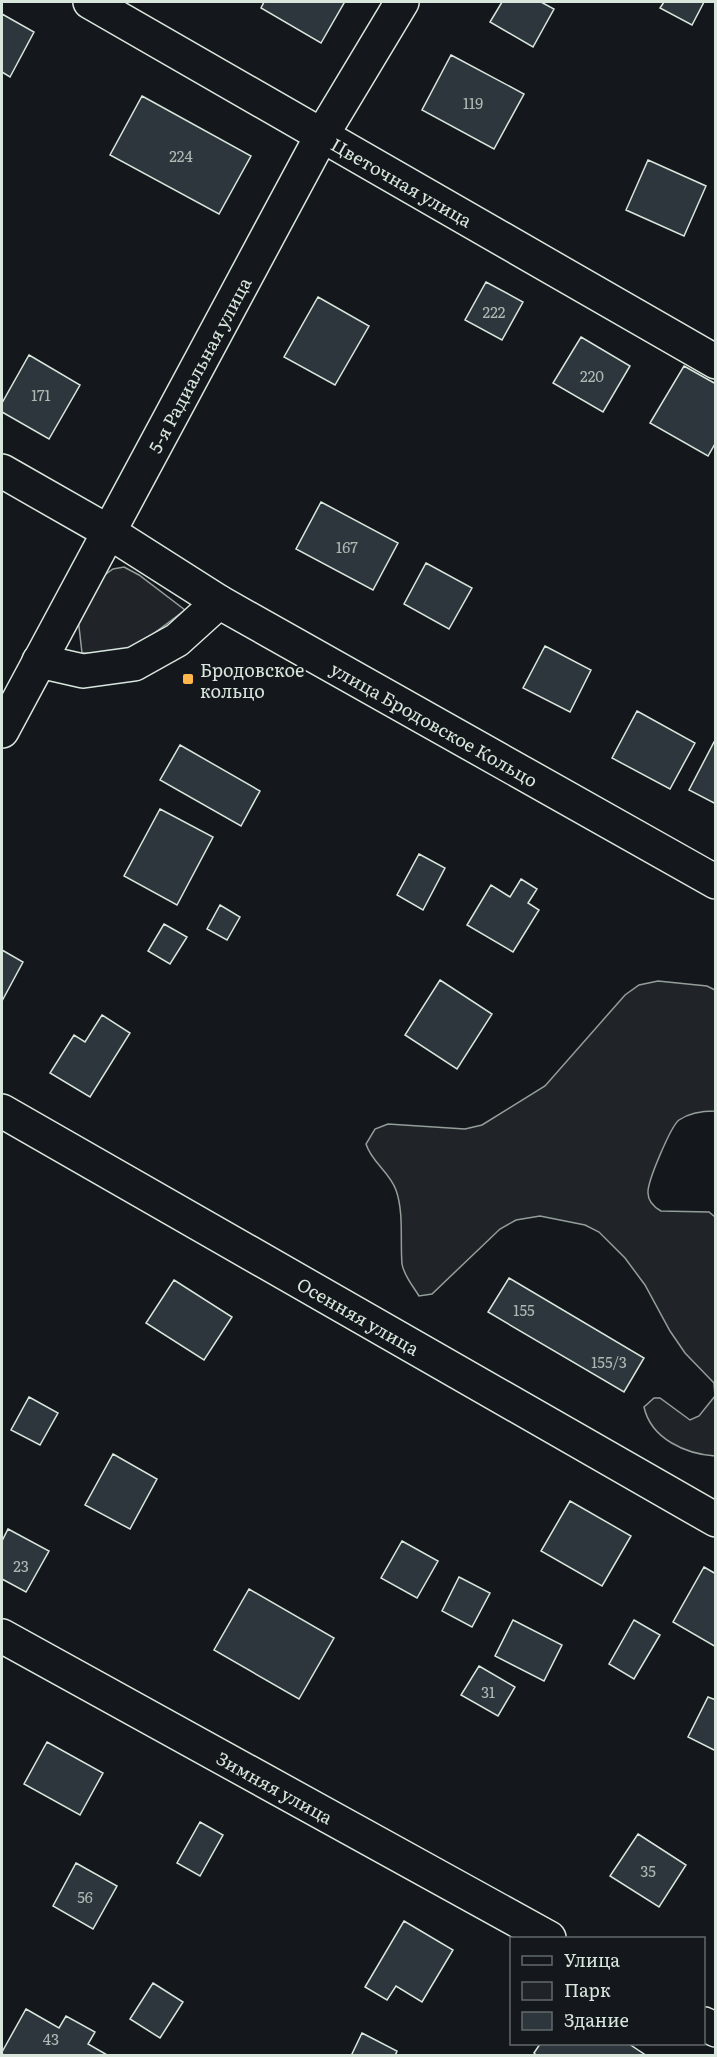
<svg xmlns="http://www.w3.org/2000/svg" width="717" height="2057" font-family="Literata,serif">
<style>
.green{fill:#202428;stroke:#939e99;stroke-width:1.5}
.building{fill:#2c363c;stroke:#d8e6dc;stroke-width:1.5}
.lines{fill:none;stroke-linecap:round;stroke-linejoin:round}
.minor-casing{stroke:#d8e6dc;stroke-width:36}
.minor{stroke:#14181c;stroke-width:33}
.poi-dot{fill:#ffb74d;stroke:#14181c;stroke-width:2}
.labels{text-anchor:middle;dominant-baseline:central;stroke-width:4.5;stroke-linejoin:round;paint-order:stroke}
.number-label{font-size:15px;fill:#adbab4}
.street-label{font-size:18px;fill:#d8e6dc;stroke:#14181c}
.poi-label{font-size:18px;fill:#d8e6dc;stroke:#14181c;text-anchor:start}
</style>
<rect width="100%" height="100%" fill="#14181c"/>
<!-- green -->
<path class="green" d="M124,567L139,575L185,610L125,655L82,653L78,618L99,579L113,569Z
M658,981L707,986L715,990V1111C703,1111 689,1113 679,1120C671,1126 647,1182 648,1193C648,1201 654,1207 661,1211L709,1212L715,1217V1456C686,1454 651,1439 644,1407L654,1398H660L690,1420L699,1416L715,1396L714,1383L685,1353L670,1331L645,1285L625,1258L599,1232L585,1225L540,1216L516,1220L500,1229L432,1294L419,1296C413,1286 404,1276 402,1264C400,1240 404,1213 396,1190C389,1171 372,1163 366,1144L375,1129L388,1124L465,1129L482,1125L545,1086L625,995L639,985Z"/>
<!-- building -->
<path class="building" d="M264,2H342L344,3L321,43L261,8Z
M502,2H541L554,9L533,47L490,22Z
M664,2H704L692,25L660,8Z
M2,14L34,32L10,77L2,72Z
M451,55L524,94L494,149L422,110Z
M142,96L251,156L219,214L110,155Z
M648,160L706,186L684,236L626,210Z
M486,282L523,302L502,340L465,320Z
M318,297L369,326L335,385L284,357Z
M581,337L630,366L603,412L553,383Z
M29,355L80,385L49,439L2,412V403Z
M684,366L716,384V442L708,456L650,423Z
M321,502L398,543L373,590L296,549Z
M426,563L472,588L449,629L404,604Z
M545,646L591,670L570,712L523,688Z
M637,711L695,743L670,789L612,758Z
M714,742L716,743V804L689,790Z
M180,745L260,791L241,826L160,780Z
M160,809L213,837L177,905L124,876Z
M419,854L445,868L423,910L397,895Z
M521,879L537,889L528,903L539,910L513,952L467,925L491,885L510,897Z
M220,905L240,917L227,940L207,929Z
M164,924L187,937L170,964L148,951Z
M2,950L23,962L2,1001Z
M440,980L492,1014L457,1069L405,1035Z
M102,1015L130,1033L90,1097L50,1073L74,1035L85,1042Z
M509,1278L644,1358L624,1392L488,1312Z
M174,1280L232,1317L204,1360L146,1323Z
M29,1397L58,1413L40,1445L11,1430Z
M113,1454L157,1479L130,1529L85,1505Z
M570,1501L631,1536L602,1586L541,1551Z
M8,1529L49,1551L26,1592L2,1579V1541Z
M402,1541L438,1561L417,1598L381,1578Z
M704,1567L716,1574V1647L673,1622Z
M459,1577L490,1593L472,1627L442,1611Z
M249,1589L334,1638L299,1699L214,1650Z
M513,1620L562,1645L544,1681L495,1656Z
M634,1620L660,1635L634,1679L609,1664Z
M479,1666L515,1687L498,1716L461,1695Z
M708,1697L716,1700V1751L688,1737Z
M47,1742L103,1773L80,1815L24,1784Z
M200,1822L223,1835L200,1876L177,1863Z
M638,1834L686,1865L659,1907L610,1876Z
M76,1863L117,1886L93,1929L53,1906Z
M404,1921L453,1950L422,2002L396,1986L387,2000L365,1987Z
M153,1983L183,2002L160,2038L130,2019Z
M26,2009L59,2028L66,2016L95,2032L88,2044L109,2056H3L2,2052Z
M362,2033L397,2051L395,2056H351Z
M540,2044H629L647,2056H537L534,2053Z"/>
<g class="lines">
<!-- minor casing -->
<g class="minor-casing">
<g id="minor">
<path id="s1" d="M90,2L716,362"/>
<path id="s2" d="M2,471L109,532L219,602L716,882"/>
<path d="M39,661L83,671L134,664L177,640L219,602"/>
<path id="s3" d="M2,731L322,135L402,2"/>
<path id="s4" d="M2,1111L716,1520"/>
<path id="s5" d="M2,1636L549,1938"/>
<path d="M704,2024L716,2030"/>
</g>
</g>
<!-- minor -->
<use href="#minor" class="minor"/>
</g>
<!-- markers -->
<rect class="poi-dot" x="182" y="673" width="12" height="12" rx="3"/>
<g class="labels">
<!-- number labels -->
<g class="number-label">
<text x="473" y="102">119</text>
<text x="181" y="155">224</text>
<text x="494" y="311">222</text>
<text x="592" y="375">220</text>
<text x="41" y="394">171</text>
<text x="347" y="546">167</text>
<text x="524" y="1309">155</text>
<text x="609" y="1361">155/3</text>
<text x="21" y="1565">23</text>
<text x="488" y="1691">31</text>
<text x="648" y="1870">35</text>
<text x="85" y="1896">56</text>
<text x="51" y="2038">43</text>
</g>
<!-- street labels -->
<g class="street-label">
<text stroke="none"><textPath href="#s1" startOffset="360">Цветочная улица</textPath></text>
<text stroke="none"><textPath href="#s3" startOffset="416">5-я Радиальная улица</textPath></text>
<text stroke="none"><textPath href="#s2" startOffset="501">улица Бродовское Кольцо</textPath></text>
<text stroke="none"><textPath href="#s4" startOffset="411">Осенняя улица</textPath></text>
<text stroke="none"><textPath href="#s5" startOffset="312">Зимняя улица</textPath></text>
</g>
<!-- poi labels -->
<g class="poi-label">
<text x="200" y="669">Бродовское<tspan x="200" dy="21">кольцо</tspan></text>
</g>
</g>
<!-- border -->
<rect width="717" height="2057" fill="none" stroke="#d8e6dc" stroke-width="6"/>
<!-- legend -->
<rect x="510" y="1937" width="195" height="108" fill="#14181c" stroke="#626a69" stroke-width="1.5"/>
<rect x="522" y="1956" width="30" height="9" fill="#14181c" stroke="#626a69" stroke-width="1.5"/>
<text x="564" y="1967" font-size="18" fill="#d8e6dc">Улица</text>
<rect x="522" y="1982" width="30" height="18" fill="#202428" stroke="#626a69" stroke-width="1.5"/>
<text x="564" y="1997" font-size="18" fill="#d8e6dc">Парк</text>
<rect x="522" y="2012" width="30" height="18" fill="#2c363c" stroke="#626a69" stroke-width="1.5"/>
<text x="564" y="2027" font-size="18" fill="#d8e6dc">Здание</text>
</svg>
